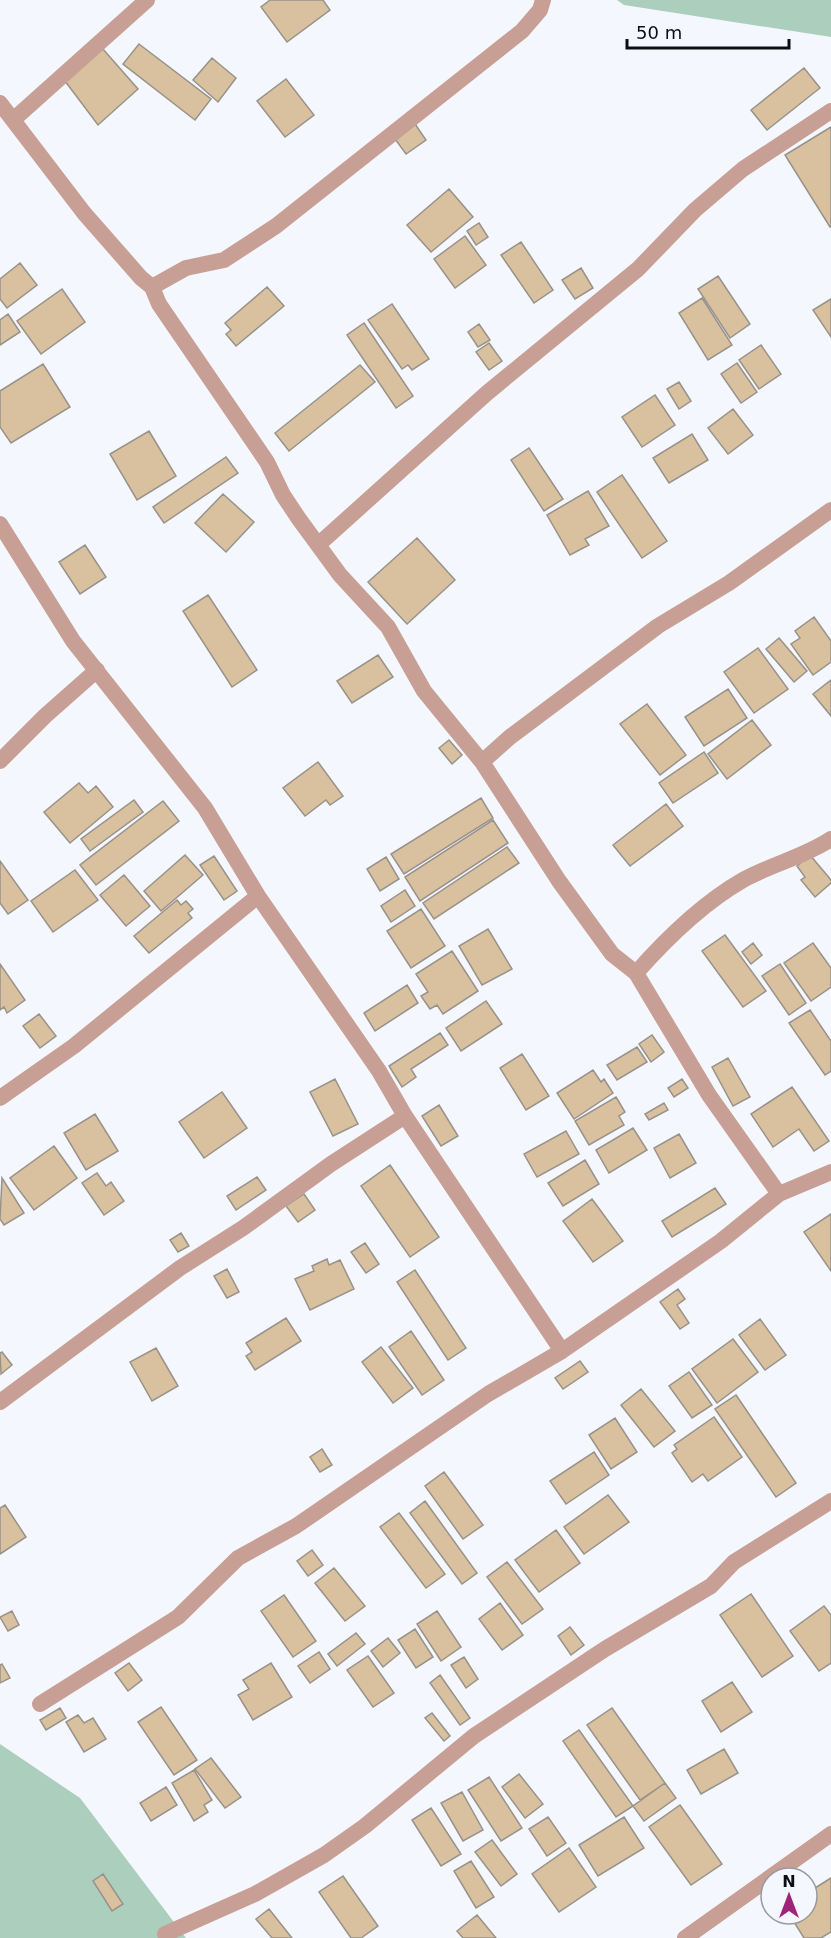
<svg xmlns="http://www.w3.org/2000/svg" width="831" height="1938" font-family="'DejaVu Sans',sans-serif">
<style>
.green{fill:#accebd}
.building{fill:#d9c19f;stroke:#98928a;stroke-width:1.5}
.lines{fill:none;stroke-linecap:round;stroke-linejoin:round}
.street{stroke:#c79f95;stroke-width:16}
</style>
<rect width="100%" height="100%" fill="#f5f7fe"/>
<!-- green -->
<path class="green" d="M617,0H831V37L624,5Z
M0,1744L80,1798L186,1938H0Z"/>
<!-- building -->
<path class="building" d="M270,0H323L330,10L287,42L261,7Z
M139,44L211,99L195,120L123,64Z
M102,48L138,89L98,125L65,81Z
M212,58L236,78L218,102L193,80Z
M804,68L820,88L767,130L751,110Z
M286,79L314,115L285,137L257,101Z
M415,124L426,140L406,154L395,139Z
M831,127V227H830L785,155Z
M449,189L473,217L431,252L407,225Z
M479,223L488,237L476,245L467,231Z
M465,236L486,265L455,288L434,259Z
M521,242L553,290L534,303L501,255Z
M20,263L37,285L7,308L0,299V279Z
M581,268L593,288L575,299L562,280Z
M718,276L750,324L730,338L698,289Z
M267,287L284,306L236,346L226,334L231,330L225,323Z
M62,289L85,322L41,354L17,321Z
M702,298L732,345L708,360L679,313Z
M831,299V337L813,310Z
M392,304L429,359L412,370L408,365L402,369L368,320Z
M8,314L20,332L0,345V320Z
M364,323L413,396L396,408L347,335Z
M479,324L490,340L478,347L468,332Z
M489,343L502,361L489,370L476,352Z
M761,345L781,374L759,389L739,360Z
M737,363L757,392L741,403L721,374Z
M43,364L70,407L11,443L0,427V391Z
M360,365L375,382L289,451L275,433Z
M679,382L691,401L679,409L667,389Z
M655,395L675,425L642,447L622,417Z
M733,409L753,435L728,454L708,428Z
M149,431L176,476L137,500L110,454Z
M692,434L708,460L669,483L653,458Z
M529,448L563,499L544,511L511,460Z
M226,457L238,473L164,523L153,507Z
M622,475L667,541L642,558L597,492Z
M588,491L609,526L585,539L589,545L570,555L547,515Z
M223,494L254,522L226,552L195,523Z
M417,538L455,580L407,624L368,582Z
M85,545L106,577L80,594L59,562Z
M208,595L257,670L232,687L183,611Z
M814,617L831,641V662L813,675L791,644L800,638L795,631Z
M779,638L807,671L794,682L766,649Z
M758,648L788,689L754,713L724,672Z
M378,655L393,677L352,703L337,681Z
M831,680V716L813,694Z
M728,689L747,718L704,746L685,717Z
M647,704L686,755L660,775L620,724Z
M752,720L771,745L727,779L708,754Z
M449,740L462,755L452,764L439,748Z
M704,752L718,773L673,803L659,783Z
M318,762L343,796L330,805L326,800L305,816L283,788Z
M79,783L88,793L96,786L113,807L70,843L44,812Z
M481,798L493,818L404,874L391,854Z
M134,800L143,812L90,851L81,839Z
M163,801L179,821L96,885L80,865Z
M666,804L683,826L630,866L613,845Z
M493,820L508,843L420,901L405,877Z
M507,847L519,863L434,919L423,903Z
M185,855L203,875L161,911L144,891Z
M810,855L831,880V883L815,897L801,880L805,877L797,866Z
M214,856L237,891L224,900L200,865Z
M386,857L399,879L380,891L367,869Z
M0,861L28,900L8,914L0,903Z
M75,870L98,900L53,932L31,901Z
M124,875L150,906L126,926L100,895Z
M405,890L415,906L391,922L381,906Z
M177,900L181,905L186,901L193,909L188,913L192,918L149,953L134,936Z
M421,909L445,946L411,968L387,931Z
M488,929L512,969L482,985L459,946Z
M725,935L766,991L743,1007L702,951Z
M753,943L762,955L751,964L742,952Z
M813,943L831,968V987L811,1001L784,963Z
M452,951L478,991L443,1014L437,1005L430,1009L421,996L428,992L416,974Z
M0,964L25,1000L7,1013L4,1007L0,1010Z
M780,964L806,1003L789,1015L762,976Z
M407,985L418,1003L375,1031L364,1013Z
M486,1001L502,1024L461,1051L446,1028Z
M810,1010L831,1041V1071L825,1075L789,1023Z
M39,1014L56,1036L40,1048L23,1026Z
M440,1033L448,1045L411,1069L416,1077L402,1087L389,1066Z
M652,1035L664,1052L651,1062L639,1044Z
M637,1047L647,1062L617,1080L607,1065Z
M522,1054L549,1096L526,1110L500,1068Z
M728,1058L750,1097L733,1106L712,1067Z
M593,1070L601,1082L604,1079L613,1093L574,1119L557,1093Z
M335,1079L358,1124L333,1136L310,1092Z
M682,1079L688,1088L674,1097L668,1088Z
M792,1087L829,1141L814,1151L799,1129L773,1147L751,1114Z
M222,1092L247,1128L204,1158L179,1122Z
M616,1097L625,1112L619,1116L624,1125L589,1145L575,1121Z
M664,1103L668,1110L649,1120L645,1114Z
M439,1105L458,1136L441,1146L422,1116Z
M95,1114L118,1151L86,1170L64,1133Z
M633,1128L647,1150L609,1173L596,1150Z
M566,1131L579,1154L537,1177L524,1154Z
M679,1134L696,1163L670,1178L654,1148Z
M54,1146L77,1178L34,1210L10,1178Z
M585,1160L599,1184L563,1206L548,1183Z
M390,1165L439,1237L410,1257L361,1186Z
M97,1173L106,1186L111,1182L124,1201L104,1215L82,1183Z
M257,1177L266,1190L236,1210L227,1196Z
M2,1178L24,1213L4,1225L0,1219Z
M715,1188L726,1204L672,1237L662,1221Z
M304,1194L315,1210L298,1222L286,1206Z
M592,1199L623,1241L593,1262L563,1221Z
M831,1214V1271L804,1232Z
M181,1233L189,1246L178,1252L170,1240Z
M365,1243L379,1264L366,1273L351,1252Z
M327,1259L329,1265L340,1260L354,1289L310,1310L295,1279L314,1271L312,1266Z
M227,1269L239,1292L227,1298L214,1276Z
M415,1270L466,1348L448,1360L397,1282Z
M678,1289L685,1299L677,1305L689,1323L680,1329L660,1302Z
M286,1318L301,1341L255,1370L246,1356L252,1352L246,1343Z
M760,1319L786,1355L765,1370L739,1335Z
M411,1331L444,1380L422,1395L389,1347Z
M733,1339L758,1372L717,1403L692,1369Z
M381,1347L413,1388L393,1403L362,1362Z
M156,1348L178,1386L152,1401L130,1362Z
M2,1352L12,1365L1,1374L0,1353Z
M580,1361L588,1372L563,1389L555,1378Z
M689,1372L712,1405L692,1418L669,1386Z
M641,1389L675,1431L654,1447L621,1405Z
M736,1395L796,1483L776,1497L715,1409Z
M714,1417L742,1457L708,1481L703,1474L692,1482L672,1453L677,1449L674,1445Z
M615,1418L637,1452L611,1469L589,1435Z
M322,1449L332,1465L320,1472L310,1457Z
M594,1452L609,1475L566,1504L550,1481Z
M444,1472L483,1525L463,1539L425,1486Z
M608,1495L629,1522L584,1554L564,1527Z
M425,1501L477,1573L462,1584L410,1513Z
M5,1505L26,1537L0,1554V1508Z
M399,1513L445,1574L426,1588L380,1527Z
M556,1530L580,1563L539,1592L515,1560Z
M312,1550L323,1565L308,1576L297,1561Z
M507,1562L543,1609L522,1624L487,1577Z
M334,1568L365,1606L345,1621L315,1583Z
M751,1594L793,1656L762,1677L720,1615Z
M284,1595L316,1641L293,1657L261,1611Z
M500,1603L523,1635L502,1650L479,1619Z
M824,1606L831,1615V1663L819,1671L790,1631Z
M12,1611L19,1625L8,1631L0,1617Z
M437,1611L461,1647L441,1661L417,1624Z
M570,1627L584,1645L571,1655L558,1636Z
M415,1629L433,1657L416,1668L398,1640Z
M356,1633L365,1644L337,1666L328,1654Z
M388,1638L400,1653L383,1667L371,1651Z
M319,1652L330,1669L310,1683L298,1666Z
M368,1656L394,1693L373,1707L347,1670Z
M464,1657L478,1679L466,1688L451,1665Z
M129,1663L142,1680L128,1691L115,1673Z
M271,1663L292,1697L253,1720L238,1695L249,1689L243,1680Z
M2,1664L10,1678L0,1683V1665Z
M440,1675L470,1718L460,1725L430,1683Z
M732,1682L752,1712L721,1732L702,1701Z
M161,1707L197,1760L174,1775L138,1722Z
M60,1708L66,1718L46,1730L40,1720Z
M612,1708L665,1783L640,1800L587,1725Z
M432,1713L450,1736L444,1741L425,1718Z
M78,1715L84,1723L93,1718L106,1739L84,1752L66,1722Z
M579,1730L633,1806L616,1817L563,1741Z
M724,1749L738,1773L701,1794L687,1770Z
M211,1758L241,1797L225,1808L195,1769Z
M194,1770L212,1800L204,1805L208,1812L194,1821L172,1783Z
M519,1774L543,1804L525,1818L502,1787Z
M489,1777L522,1828L501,1841L468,1790Z
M665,1783L676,1798L644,1821L633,1806Z
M166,1787L177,1805L151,1821L140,1803Z
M462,1792L483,1830L463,1841L441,1803Z
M680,1805L722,1864L691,1885L649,1827Z
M431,1808L461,1854L441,1866L412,1820Z
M548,1817L566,1843L547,1856L529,1829Z
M624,1817L644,1848L598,1876L579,1845Z
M492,1840L517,1874L501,1886L475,1852Z
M569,1848L596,1887L559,1912L532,1874Z
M471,1861L494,1897L476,1908L454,1871Z
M103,1874L123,1904L112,1911L93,1881Z
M343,1876L378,1926L361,1938H351L319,1892Z
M831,1878V1932L821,1938H804L789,1914H807V1893Z
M269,1909L292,1938H272L256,1919Z
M477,1915L496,1938H463L457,1931Z"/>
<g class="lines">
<!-- street -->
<path class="street" d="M0,103L84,213L141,278L152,287L159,304L267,462L283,495L299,519L340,575L388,627L424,691L482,762L559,881L612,954L636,973L709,1095L779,1194
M13,120L147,0
M152,287L186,268L224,260L276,226L522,31L540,10L543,0
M0,524L73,641L205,808L258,896L379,1071L405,1116L562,1351
M319,544L487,393L638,269L695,210L743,169L831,111
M0,761L45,716L97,670
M482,762L510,737L658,626L729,583L831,510
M636,973C666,939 703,903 743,880C772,864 804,857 831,839
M0,1098L74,1046L258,896
M0,1402L180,1268L243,1228L331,1164L405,1116
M40,1704L178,1617L238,1558L296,1526L488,1394L562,1351L721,1241L779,1194L831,1172
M165,1934L255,1894L324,1855L365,1826L474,1736L605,1649L711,1586L734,1562L831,1501
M685,1938L831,1834"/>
</g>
<!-- north arrow -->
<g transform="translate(789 1896)"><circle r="28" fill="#f5f7fe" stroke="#989aa0" stroke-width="1.5"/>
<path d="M0-4.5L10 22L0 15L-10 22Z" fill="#9f2379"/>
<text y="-9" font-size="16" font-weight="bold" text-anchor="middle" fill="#0d0e12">N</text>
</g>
<!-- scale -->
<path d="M627 39v9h162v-9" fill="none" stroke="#0d0e12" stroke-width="3"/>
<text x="636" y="39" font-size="18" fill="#0d0e12" stroke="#f5f7fe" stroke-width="4.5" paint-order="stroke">50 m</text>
</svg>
